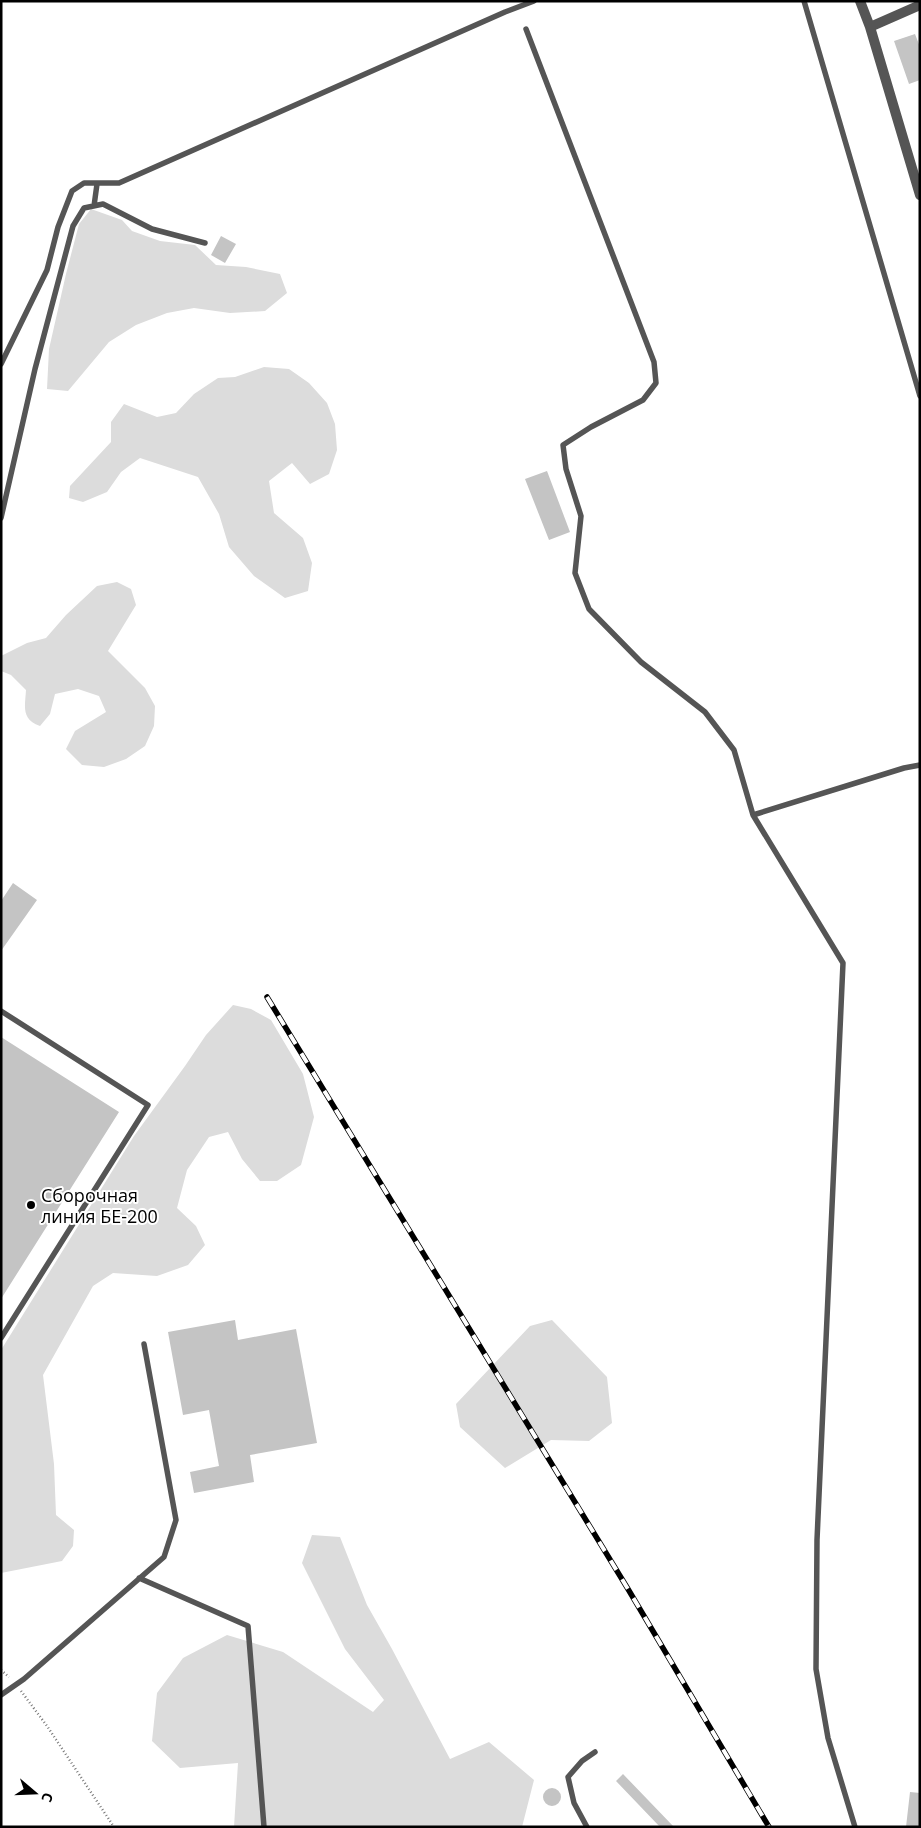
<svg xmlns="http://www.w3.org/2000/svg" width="921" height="1828" font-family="'Open Sans',sans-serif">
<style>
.green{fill:#dcdcdc}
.building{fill:#c4c4c4}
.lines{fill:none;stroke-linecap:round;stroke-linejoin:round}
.path{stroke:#777;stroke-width:2.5;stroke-dasharray:1 2.5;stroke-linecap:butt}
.lane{stroke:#555;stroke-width:5.5}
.street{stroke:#555;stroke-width:10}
.rail-casing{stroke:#000;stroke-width:5.5}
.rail{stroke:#fff;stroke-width:4;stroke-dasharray:11;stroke-linecap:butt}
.poi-dot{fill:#000;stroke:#fff;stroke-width:2}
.labels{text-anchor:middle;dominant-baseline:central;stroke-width:4;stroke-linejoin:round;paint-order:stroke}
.poi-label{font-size:18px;fill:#000;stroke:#fff;text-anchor:start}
</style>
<rect width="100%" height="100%" fill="#fff"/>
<!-- green -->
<path class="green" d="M91,209L122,220L132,231L160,241L195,245L216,265L246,267L280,274L287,293L265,311L230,313L194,308L167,313L136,325L109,342L68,391L47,389L49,349L66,274L79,224Z
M264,367L289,369L309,383L327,403L335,424L337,450L329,474L310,484L292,463L269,481L274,513L303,538L312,563L308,591L285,598L254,576L229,547L219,514L198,477L140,458L121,472L107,492L83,502L69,498L70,486L111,442V422L124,404L157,417L176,413L194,394L218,378L235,377Z
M117,582L131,589L136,605L108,651L145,688L155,706L154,726L145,746L126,759L104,767L82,765L66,749L75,731L106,712L99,696L78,689L55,694L50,714L40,726C21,719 25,707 26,690L11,675L1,671V656L27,643L46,638L66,615L97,586Z
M233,1005L251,1009L271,1020L303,1074L314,1117L301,1165L277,1181H260L242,1159L228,1132L209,1137L187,1170L177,1208L196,1226L205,1245L188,1265L157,1276L113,1273L93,1286L43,1375L54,1464L56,1515L74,1530L73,1546L62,1561L1,1573V1350L134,1136L185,1066L206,1035Z
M552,1320L607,1377L612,1423L589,1441L551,1440L505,1468L460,1427L456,1404L530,1326Z
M312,1535L340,1537L367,1605L392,1649L450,1759L489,1742L534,1780L522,1827H234L238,1763L180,1768L152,1741L157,1693L183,1658L227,1635L283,1652L373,1712L384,1700L345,1649L302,1563Z"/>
<!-- building -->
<path class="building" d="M915,34L920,47V80L909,84L894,41Z
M221,236L236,244L225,263L211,255Z
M547,471L570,532L549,540L525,479Z
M13,883L37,900L1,951V901Z
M1,1037L119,1112L1,1299Z
M235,1320L238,1340L296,1329L317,1443L250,1455L254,1482L194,1493L190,1472L219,1466L209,1410L183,1415L168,1332Z
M623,1774L674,1827H660L616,1781Z
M543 1797a9 9 0 1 1 18 0a9 9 0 1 1-18 0Z
M910,1792L920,1793V1827H906Z"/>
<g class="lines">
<!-- path -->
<path class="path" d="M1,1670L9,1677
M21,1691L47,1726L114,1827"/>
<!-- lane -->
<path class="lane" d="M804,1L920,396
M526,29L654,362L656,383L643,400L591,427L563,445L566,469L581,516L575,573L589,609L641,662L705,712L734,750L753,815L843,963L817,1540L816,1669L828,1738L855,1827
M94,206L97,184
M1,364L47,270L58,227L72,191L84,183H119L505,12L534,1
M1,518L35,369L73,226L84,208L103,204L152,229L205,243
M753,815L904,768L920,765
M1,1011L148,1105L1,1338
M139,1578L248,1626L264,1827
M1,1695L24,1679L164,1557L176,1520L144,1344
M587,1827L574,1803L568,1777L582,1761L595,1752"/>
<!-- street -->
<path class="street" d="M860,1L870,27L920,195
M870,27L920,5"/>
<!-- rail casing -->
<g class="rail-casing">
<path id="rail" d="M267,997L628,1589L769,1827"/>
</g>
<!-- rail -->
<use href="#rail" class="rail"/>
</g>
<!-- markers -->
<circle class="poi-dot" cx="31" cy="1205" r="5"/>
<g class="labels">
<!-- poi labels -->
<g class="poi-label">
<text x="41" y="1195">Сборочная<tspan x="41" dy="21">линия БЕ-200</tspan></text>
</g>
</g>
<!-- border -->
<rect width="921" height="1828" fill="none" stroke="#000000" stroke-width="5"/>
<!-- north arrow -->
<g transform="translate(35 1793) rotate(109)" stroke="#ffffff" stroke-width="4" paint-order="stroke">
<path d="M0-4L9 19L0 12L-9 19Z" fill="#000000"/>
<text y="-8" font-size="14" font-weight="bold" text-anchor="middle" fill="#000000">С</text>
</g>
</svg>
